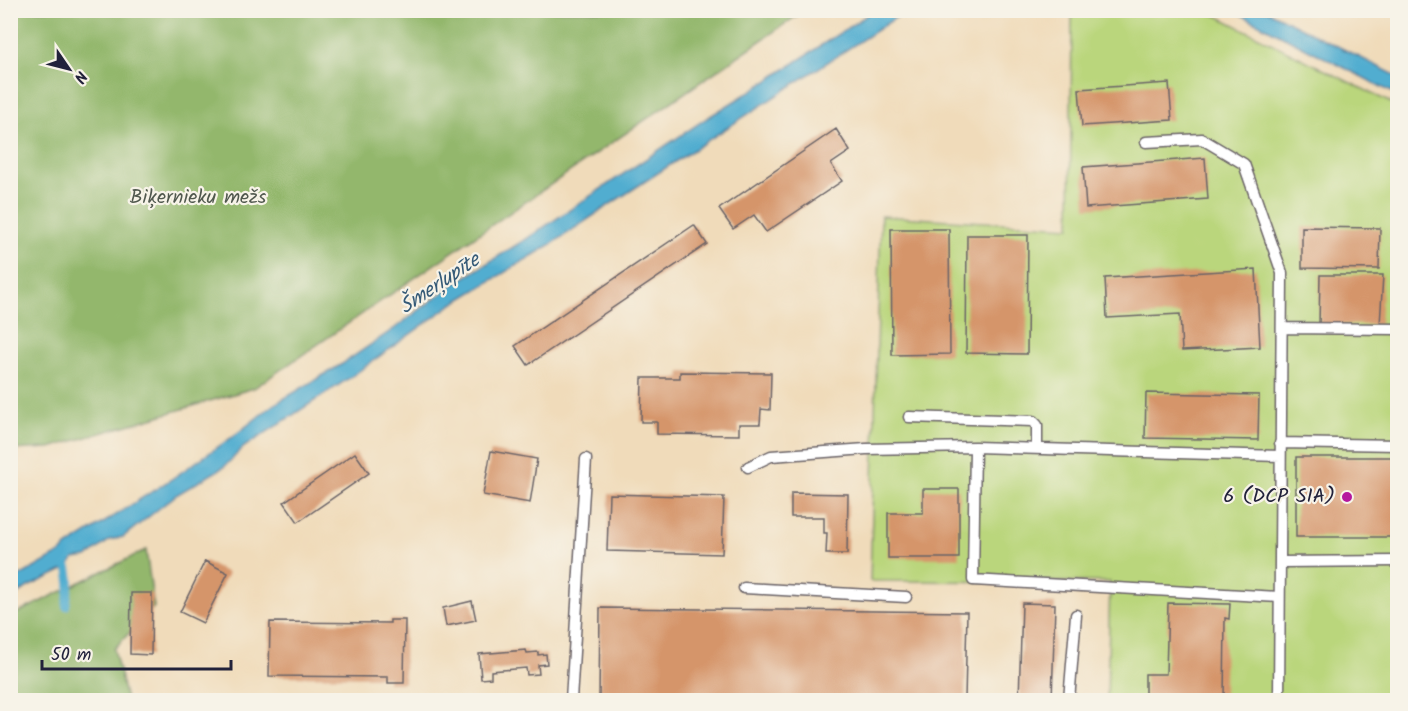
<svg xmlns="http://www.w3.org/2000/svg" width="1408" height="711" font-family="Kalam,sans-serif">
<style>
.green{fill:#bad67c;stroke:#6e7c5c;stroke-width:1.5}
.forest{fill:#93b76c;stroke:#5a6c54;stroke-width:1.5}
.water{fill:#51add0;stroke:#3a6886;stroke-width:1.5}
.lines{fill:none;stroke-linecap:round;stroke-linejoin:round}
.stream{stroke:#51add0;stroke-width:8}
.building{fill:#d5956b}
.service-casing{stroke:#6a6367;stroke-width:13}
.service{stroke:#fff;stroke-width:10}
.poi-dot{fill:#b5179e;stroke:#f7f3e8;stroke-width:2}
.labels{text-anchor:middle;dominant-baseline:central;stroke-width:4.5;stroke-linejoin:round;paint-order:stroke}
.park-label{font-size:20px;fill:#50584e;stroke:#f7f3e8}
.poi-label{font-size:20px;fill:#22223b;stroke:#f7f3e8;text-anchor:end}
.water-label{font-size:21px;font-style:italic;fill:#355a77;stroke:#f7f3e8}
</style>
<rect width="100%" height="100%" fill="#f7f3e8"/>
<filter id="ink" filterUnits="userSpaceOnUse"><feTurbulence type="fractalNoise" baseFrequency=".0167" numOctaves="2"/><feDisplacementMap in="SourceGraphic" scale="12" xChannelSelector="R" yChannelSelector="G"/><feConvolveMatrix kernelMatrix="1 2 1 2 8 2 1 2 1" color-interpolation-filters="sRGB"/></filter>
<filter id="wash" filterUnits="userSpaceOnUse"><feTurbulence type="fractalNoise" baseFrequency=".008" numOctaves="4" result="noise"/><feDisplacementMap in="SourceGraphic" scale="24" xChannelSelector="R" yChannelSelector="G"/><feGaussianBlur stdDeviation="1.35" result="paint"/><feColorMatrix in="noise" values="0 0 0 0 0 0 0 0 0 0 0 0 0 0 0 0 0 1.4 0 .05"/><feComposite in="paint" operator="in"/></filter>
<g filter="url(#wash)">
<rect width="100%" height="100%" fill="#f0dbba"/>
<!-- green -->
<path class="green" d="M1072,11H1207L1397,106V700H1107L1110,582L870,581L881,216L1070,227Z"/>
<!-- forest -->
<path class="forest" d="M10,11L11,10L804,11L254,388L50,448L11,450Z
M146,550L154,607L114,649L126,700H11V616Z"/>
<!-- water -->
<path class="water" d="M873,11H906L615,201L550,245L451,305L348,379L244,447L224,467L176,495L123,537L110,540L87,557L74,559L68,568L28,587L11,599V581L62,552L66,547L170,480L235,435L273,405L342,364L395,328L454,284L526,239L707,118L767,81Z
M1234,11H1268L1397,76V95Z"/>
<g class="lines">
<!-- stream -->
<path class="stream" d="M66,606L70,580L68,568"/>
</g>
<g id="blocks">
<!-- building -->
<path class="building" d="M1169,83L1172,120L1082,126L1079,89Z
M836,129L850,151L831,164L842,181L766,232L754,215L733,229L719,209Z
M1205,158L1208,199L1086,208L1083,167Z
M694,225L707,244L528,365L515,346Z
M1302,227L1380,228L1379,269L1302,268Z
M891,229H949L950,354L892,355Z
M967,235H1028L1027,354L966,353Z
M1256,269L1260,347L1182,351L1180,314L1107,318L1105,278Z
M1320,275H1383L1380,325H1319Z
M680,372L771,373L770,410L761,409L760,424H739V435L657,434V422H641L642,378H680Z
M1146,393L1259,395L1258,440L1145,438Z
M491,451L537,459L530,503L483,495Z
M355,453L369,473L298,522L284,502Z
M1296,457H1398V537H1296Z
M923,489H959V558H888V513H923Z
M791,493L848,494L847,554H826L827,533H824V517H791Z
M609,494L724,497L722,554L607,551Z
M205,561L228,573L203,623L180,612Z
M131,593H152L151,655L130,654Z
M472,601L476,620L446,626L443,608Z
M1022,603L1055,604L1052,700H1019Z
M1168,603L1230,604L1229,619L1225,618L1224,700H1145V674H1166Z
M600,608L967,612L965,700L646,698V700H599Z
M390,620H405L404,683H388V677L269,676L270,622L390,623Z
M526,650L527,653L538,652V655L546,654L547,664L538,665L539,674L527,675L526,668L491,671V678L481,679L479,654Z"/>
</g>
</g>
<g filter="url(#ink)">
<use href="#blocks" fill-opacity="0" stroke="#6a6367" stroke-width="1.5"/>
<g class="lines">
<!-- service casing -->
<g class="service-casing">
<path id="service" d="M1146,142L1202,139L1244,164L1282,273L1279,700
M1282,328L1398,329
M909,417L1033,421L1037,425V449
M1280,443L1398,445
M748,467L771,456L866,449L975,447
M1280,562L1398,561
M744,588L906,597
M1279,597L973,580L975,447L1280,456
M571,700L586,459
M1069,700L1076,615"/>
</g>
<!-- service -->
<use href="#service" class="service"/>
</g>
</g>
<!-- markers -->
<circle class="poi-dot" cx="1347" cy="497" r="6"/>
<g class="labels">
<!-- park labels -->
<g class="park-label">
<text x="198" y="198">Biķernieku mežs</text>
</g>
<!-- poi labels -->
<g class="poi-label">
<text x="1335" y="497">6 (DCP SIA)</text>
</g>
<!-- water labels -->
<g class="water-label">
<text transform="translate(440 284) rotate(-34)">Šmerļupīte</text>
</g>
</g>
<!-- margin -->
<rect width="1408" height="711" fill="none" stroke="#f7f3e8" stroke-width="36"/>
<!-- north arrow -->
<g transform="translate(69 69) rotate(125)" stroke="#f7f3e8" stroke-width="4.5" paint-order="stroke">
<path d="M0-4.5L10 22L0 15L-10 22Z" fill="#22223b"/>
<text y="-9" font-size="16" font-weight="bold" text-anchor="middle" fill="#22223b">N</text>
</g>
<!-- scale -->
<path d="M42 660v9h189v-9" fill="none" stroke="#22223b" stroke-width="3"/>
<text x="51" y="660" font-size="18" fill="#22223b" stroke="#f7f3e8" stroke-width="4.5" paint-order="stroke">50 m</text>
</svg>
